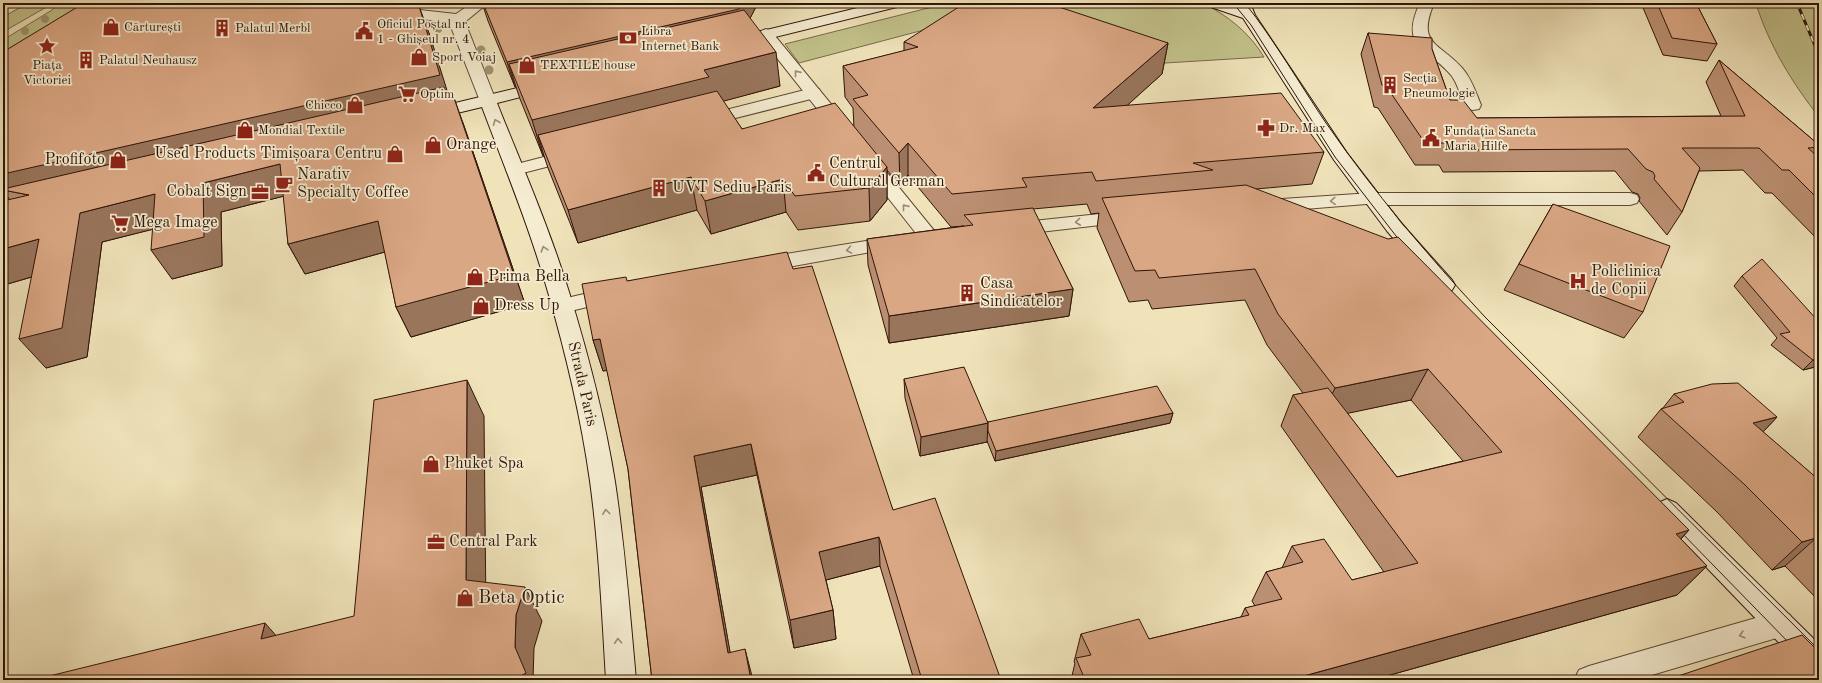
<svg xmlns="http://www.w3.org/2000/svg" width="1822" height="683" font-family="'Old Standard TT',serif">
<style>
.green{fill:#c2c18a;stroke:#786a49}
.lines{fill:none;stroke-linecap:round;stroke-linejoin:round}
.lane-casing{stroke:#5f4834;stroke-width:2}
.street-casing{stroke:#5f4834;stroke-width:2}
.secondary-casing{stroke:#2f1408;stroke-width:2}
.lane{fill:#f5edd2;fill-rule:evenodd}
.street{fill:#f5edd2;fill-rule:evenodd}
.secondary{fill:#f5edd2;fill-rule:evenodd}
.tram{stroke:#2f1408;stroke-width:1}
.rail-casing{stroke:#2f1408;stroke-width:3}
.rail{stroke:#f5edd2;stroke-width:2;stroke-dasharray:6;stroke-linecap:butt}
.tree{fill:#a29371}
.wall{fill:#bb9072;stroke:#2f1408;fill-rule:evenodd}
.shaded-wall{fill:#99755c;stroke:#2f1408}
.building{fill:#daa784;stroke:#2f1408}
.oneway{stroke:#9c8b77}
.labels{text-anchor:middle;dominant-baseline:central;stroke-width:3.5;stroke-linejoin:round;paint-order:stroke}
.far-poi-label{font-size:13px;fill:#2f1408;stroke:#f5edd2;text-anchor:start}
.poi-label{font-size:16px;fill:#2f1408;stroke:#f5edd2;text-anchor:start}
.street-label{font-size:16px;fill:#2f1408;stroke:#f5edd2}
.near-poi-label{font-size:19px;fill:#2f1408;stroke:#f5edd2;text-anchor:start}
</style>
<rect width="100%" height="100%" fill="#f0e3ba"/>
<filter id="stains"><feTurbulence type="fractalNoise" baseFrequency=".005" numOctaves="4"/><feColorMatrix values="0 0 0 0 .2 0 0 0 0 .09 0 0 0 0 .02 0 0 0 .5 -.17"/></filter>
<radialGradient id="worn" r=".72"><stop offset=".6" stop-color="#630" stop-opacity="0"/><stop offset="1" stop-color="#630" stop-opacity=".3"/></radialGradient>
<!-- green -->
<path class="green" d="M28,3L50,5L3,32V17Z
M58,3H91L3,57V40L52,10Z
M948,3H1203C1228,16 1249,32 1264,57L1165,63L1003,9L799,63L785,44Z
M1756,3H1819V117C1793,84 1768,44 1756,3Z"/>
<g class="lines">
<!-- lane casing -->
<g class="lane-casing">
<path id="lane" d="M1420,3H1434C1416,46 1440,42 1463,69C1472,80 1476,93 1481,105L1479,109L1473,110L1467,109C1460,98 1459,85 1451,75C1427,47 1399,48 1420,3Z
M813,88L819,89L821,93L819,97L704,126L698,125L695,121L698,117Z
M575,149L581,150L584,154L581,158L515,175L509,174L506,170L509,166Z
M1372,193H1630L1637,195L1639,199L1637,203L1630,205H1372L1365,203L1363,199L1365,195Z"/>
</g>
<!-- street casing -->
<g class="street-casing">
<path id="street" d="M472,3H488L466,21L467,27L496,101L494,105L488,106L482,105L480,101L451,27V23L393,15L388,14L386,11L388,8L393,7L456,14Z
M766,29L771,31L849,126L852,130L849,134L843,135L837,134L758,34L761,31Z
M869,157L875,158L936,233L939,237L936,241L929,243L922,241L860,162L863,158Z
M1372,193L1379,195L1381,199L1379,203L1266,212L1259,210L1256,206L1259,202L1266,200Z
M1128,211L1135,213L1138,217L1135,221L1013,235L1006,233L1003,229L1006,225L1013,223Z
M897,236L904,238L907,242L904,246L761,272L754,270L751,265L754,260L761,258Z
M614,287L621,289L624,294L621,299L562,313L554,311L551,306L554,301Z
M1780,611L1790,615L1794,624L1790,633L1780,637L1635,680H1574L1579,670L1589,666Z"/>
</g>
<!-- secondary casing -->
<g class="secondary-casing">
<path id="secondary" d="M878,3H903L901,6L734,47L729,45L726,42L729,39Z
M1206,3H1227L1237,6L1236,3H1250L1255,15L1347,153L1401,223L1452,280L1455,285L1452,290L1445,292L1438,290L1387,231L1334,160L1243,18L1208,6Z
M546,81L552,83L554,86L552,89L497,103C522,166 549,227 569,292C588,354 605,418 615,482C625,548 630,614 636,680H606C602,614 599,547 590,481C581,417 566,354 548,292C530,229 505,168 482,107L428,120L422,119L419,115L422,111Z
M1667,499L1676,503L1819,644V678L1809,674L1658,517L1654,510L1658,503Z"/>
</g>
<!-- lane -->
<use href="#lane" class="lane"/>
<!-- street -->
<use href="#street" class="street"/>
<!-- secondary -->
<use href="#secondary" class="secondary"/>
<!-- tram -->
<path class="tram" d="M1233,3L1251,25L1335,157L1403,245
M1245,3C1275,41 1299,83 1326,123C1374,192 1428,256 1485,317L1819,650
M1677,528L1794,648"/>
<!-- rail casing -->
<g class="rail-casing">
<path id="rail" d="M1797,3L1819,55"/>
</g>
<!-- rail -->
<use href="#rail" class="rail"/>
</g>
<!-- trees -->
<g class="tree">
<circle cx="45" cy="19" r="4"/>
<circle cx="438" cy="29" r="4"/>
<circle cx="25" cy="31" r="4"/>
<circle cx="481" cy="50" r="4.5"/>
<circle cx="489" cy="70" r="4.5"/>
</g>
<!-- wall -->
<path class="wall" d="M482,3H758L750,18L780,86L723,101L742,129L854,128L853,108L845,97L843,66L904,51V42L975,5L1168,43L1162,74L1127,105L1324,152L1312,184L1256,189L1689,530L1681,539L1707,566L1677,595L1372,680H1071L1075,663L1074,662L1081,634L1149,639L1241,617L1245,608L1255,606L1252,601L1266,572L1282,568L1292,546L1352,580L1384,572L1281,426L1293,395L1303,393L1267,345L1245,300L1152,309L1148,300L1129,302L1097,228L1099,213L1091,214L1087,204L1033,209L1073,289L1069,316L889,343L868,265L867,239L964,226L951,227L908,175L900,186L887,170V200L870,221L798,230L786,212L711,234L697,210L578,243L548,168L544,156H543L520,99L516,87H515L488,21ZM1411,400L1463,461L1397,477L1347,413Z
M1641,3H1696L1717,44L1707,61L1663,55Z
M429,33L448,96L463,123L525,304L411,337L396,307L385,252L305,274L288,244L284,196L221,212L222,266L172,279L153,229L102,242L87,357L46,368L32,277L4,285L3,283V52Z
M1368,33L1432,49L1450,100L1477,118L1721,116L1706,82L1719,60L1819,145V151L1816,155L1819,158V241L1772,193H1765L1743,170L1699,171L1682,212L1667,235L1639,201L1640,198L1638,194L1632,192L1615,171L1443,172L1439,165H1415L1378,108L1374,107L1361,54Z
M1553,204L1643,312L1624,338L1504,290Z
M793,269L893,510L1001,680H914L880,566L826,580L833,610L836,639L794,648L757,475L701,487L730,653L652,680L628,469L607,370L603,371L593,340L628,281Z
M1742,276L1819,322V366L1803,370L1771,345L1777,338L1734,286Z
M904,379L988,422L1173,413L1170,423L995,461L987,441V442L920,456L905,398Z
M1674,394L1777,417L1763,432L1819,480V601L1785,566L1772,570L1717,512L1638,437L1661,409L1663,408Z"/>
<!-- shaded-wall -->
<path class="shaded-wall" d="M742,3H758L742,34L509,64L516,87H515L507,62Z
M419,6L429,33L451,103L29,195L3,190V174Z
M1168,43L1162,74L1089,140L1093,108Z
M776,52L780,86L713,104L538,135L544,156H543L532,120L704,70Z
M453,95L463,123L525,304L411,337L396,307Z
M908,143V175L900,186L899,153Z
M280,164L296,193L221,212L222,266L172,279L151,250L203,183Z
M887,167V200L870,221L869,188Z
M691,177L697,210L578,243L568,210Z
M783,179L786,212L711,234L705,201Z
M3,191L15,206L3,208Z
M155,194L174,224L102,242L87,357L46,368L19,339L80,213Z
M378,221L392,250L305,274L288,244Z
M39,239L62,268L4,285L3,283V249Z
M1073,289L1069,316L889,343V316Z
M600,339L610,370L603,371L593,340Z
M1819,358V366L1803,370L1813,360Z
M1428,369L1411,400L1321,419L1335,388Z
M467,380L484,416L486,614L466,580Z
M1173,413L1170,423L995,461L996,451Z
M1777,417L1751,445L1753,423Z
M988,423L987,442L920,456L921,437Z
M751,444L757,475L701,487L735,680L728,653L694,456Z
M1689,530L1660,560L1676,534Z
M879,537L880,566L822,581L819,552Z
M1816,538L1785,566L1772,570L1802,542Z
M1707,566L1677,595L1372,680H1289Z
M525,587L542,621L534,648L533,680H514L516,615Z
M833,610L836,639L794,648L790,620Z
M265,623L294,656L261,639Z
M745,649L753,680H751Z"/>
<!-- building -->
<path class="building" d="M84,3H393L419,6L440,75L3,174V52Z
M483,3H742L739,9L507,62Z
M965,3H968L975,5L978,3H1047L1168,43L1093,108L1281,93L1324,152L1193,163L1213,170L1096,181L1092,172L1022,178L1027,187L952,194L908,143L899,153L853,99L868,95L843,66L918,47L904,42Z
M1657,3H1696L1717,44L1672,38Z
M744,10L776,52L704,70L709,77L532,120L509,64Z
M1368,33L1432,38V49L1450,100H1463L1477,118L1745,116L1719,60L1819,145V147L1808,148L1819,158V200L1789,170H1782L1759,148H1682L1700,168L1682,212L1654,179L1655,176L1653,172L1646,169L1628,149L1454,150L1449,143H1425L1386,86L1382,85Z
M444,87L447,96L453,95L514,275L396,307L378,221L288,244L280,164L203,183L204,237L151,250L155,194L80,213L62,328L19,339L39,239L3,249V201L29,195L3,190V189Z
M717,91L742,129L835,103L887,167L869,188L795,196L783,179L705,201L691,177L568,210L538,135Z
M1246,185L1388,239L1398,237L1689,530L1676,534L1707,566L1289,680H1085L1076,658L1091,655L1081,634L1139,619L1149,639L1249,615L1245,608L1282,599L1266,572L1303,562L1292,546L1324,539L1352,580L1418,563L1293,395L1328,388L1397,477L1502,452L1428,369L1335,388L1278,314L1255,269L1159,278L1155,270L1135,271L1102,198Z
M1553,204L1670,246L1643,312L1519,264Z
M1033,208L1073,289L889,316L867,239L973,225L964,215Z
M787,252L793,269L812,266L893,510L935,498L1001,680H922L879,537L819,552L833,610L790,620L751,444L694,456L728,653L745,649L751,680H652L628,469L600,339L593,340L582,284L626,277L627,281Z
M1762,259L1819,322V358L1813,360L1780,334L1790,332L1742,276Z
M964,367L988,423L921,437L904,379Z
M467,380L466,580L525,587L516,615L515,647L526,673L514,680H33L265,623L261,639L354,616L374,400Z
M1738,383L1777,417L1753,423L1819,480V541L1816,538L1802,542L1744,484L1661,409L1684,402L1674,394L1712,384Z
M1157,386L1173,413L996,451L988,431V422Z
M1802,635L1819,652V680H1666Z"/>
<!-- one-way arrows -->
<defs><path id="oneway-chevron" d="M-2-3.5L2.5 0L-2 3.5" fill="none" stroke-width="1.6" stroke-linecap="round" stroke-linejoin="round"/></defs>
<g class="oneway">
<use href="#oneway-chevron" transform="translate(797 73) rotate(-129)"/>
<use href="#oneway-chevron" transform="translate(496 122) rotate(-112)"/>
<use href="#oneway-chevron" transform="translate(1333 201) rotate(177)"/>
<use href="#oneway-chevron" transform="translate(905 207) rotate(-129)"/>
<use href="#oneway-chevron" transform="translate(1078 222) rotate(174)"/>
<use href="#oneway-chevron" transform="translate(544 249) rotate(-108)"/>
<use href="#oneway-chevron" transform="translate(849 250) rotate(170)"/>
<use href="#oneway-chevron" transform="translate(606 512) rotate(-97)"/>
<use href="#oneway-chevron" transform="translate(1742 635) rotate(164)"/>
<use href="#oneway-chevron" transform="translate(618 641) rotate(-93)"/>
</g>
<!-- icons -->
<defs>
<g id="shop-bare" transform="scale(1.38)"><path d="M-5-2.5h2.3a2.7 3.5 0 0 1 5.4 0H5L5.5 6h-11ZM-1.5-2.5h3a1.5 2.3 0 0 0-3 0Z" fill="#8f2418" stroke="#f5edd2" stroke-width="2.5" paint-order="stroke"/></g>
<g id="building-bare" transform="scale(1.38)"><path d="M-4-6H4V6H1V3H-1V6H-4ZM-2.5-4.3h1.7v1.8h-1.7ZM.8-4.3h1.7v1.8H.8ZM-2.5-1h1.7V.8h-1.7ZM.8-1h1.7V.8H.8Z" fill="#8f2418" stroke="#f5edd2" stroke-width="2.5" paint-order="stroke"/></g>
<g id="civic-bare" transform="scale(1.38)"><path d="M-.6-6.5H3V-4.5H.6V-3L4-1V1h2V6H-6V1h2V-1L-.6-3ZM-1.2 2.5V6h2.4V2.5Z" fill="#8f2418" stroke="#f5edd2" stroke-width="2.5" paint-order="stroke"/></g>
<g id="bank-bare" transform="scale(1.38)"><path d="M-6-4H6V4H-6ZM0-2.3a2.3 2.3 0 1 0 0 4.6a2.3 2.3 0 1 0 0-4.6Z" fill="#8f2418" stroke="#f5edd2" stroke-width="2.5" paint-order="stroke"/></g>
<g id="sight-bare" transform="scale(1.38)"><path d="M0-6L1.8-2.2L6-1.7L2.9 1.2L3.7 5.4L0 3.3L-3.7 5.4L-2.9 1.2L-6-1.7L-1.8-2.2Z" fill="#8f2418" stroke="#f5edd2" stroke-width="2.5" paint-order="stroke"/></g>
<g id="supermarket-bare" transform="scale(1.38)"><path d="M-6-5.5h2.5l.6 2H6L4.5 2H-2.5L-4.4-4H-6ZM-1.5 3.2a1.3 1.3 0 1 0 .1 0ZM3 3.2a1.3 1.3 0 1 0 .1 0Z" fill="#8f2418" stroke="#f5edd2" stroke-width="2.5" paint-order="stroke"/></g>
<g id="pharmacy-bare" transform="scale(1.38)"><path d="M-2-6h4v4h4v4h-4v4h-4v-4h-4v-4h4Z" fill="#8f2418" stroke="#f5edd2" stroke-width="2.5" paint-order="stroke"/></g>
<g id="cafe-bare" transform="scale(1.38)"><path d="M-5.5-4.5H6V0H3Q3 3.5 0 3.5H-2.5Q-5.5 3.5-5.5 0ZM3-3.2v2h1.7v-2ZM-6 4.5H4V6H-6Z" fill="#8f2418" stroke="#f5edd2" stroke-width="2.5" paint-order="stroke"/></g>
<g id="office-bare" transform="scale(1.38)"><path d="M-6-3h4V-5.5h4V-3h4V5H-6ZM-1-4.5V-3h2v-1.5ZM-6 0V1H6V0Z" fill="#8f2418" stroke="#f5edd2" stroke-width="2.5" paint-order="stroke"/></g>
<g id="hospital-bare" transform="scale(1.38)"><path d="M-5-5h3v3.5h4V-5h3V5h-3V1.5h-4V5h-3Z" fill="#8f2418" stroke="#f5edd2" stroke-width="2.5" paint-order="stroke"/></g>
</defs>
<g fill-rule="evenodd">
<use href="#shop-bare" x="111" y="27"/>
<use href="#building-bare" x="222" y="28"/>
<use href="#civic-bare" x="364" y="31"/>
<use href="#bank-bare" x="628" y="38"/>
<use href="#sight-bare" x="47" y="46"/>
<use href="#shop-bare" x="419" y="57"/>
<use href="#building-bare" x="86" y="60"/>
<use href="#shop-bare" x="527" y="65"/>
<use href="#building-bare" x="1390" y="85"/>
<use href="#supermarket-bare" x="407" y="94"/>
<use href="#shop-bare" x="355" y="105"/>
<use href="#pharmacy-bare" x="1266" y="128"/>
<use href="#shop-bare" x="245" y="130"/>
<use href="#civic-bare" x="1431" y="138"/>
<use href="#shop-bare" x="433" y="145"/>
<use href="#shop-bare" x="395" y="154"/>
<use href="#shop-bare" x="118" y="160"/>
<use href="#civic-bare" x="816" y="173"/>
<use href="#cafe-bare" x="284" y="184"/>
<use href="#building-bare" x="659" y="188"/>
<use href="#office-bare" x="260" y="192"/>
<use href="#supermarket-bare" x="120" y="223"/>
<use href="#shop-bare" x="475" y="277"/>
<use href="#hospital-bare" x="1578" y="281"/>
<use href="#building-bare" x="967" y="293"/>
<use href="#shop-bare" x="481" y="306"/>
<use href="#shop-bare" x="431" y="464"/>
<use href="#office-bare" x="436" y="542"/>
<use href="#shop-bare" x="465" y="598"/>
</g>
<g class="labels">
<!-- far-poi labels -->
<g class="far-poi-label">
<text x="377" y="24">Oficiul Poștal nr.<tspan x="377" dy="15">1 - Ghișeul nr. 4</tspan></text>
<text x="124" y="27">Cărturești</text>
<text x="235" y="28">Palatul Merbl</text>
<text x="641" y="31">Libra<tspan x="641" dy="15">Internet Bank</tspan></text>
<text x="432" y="57">Sport Voiaj</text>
<text x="99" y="60">Palatul Neuhausz</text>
<text x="47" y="65" text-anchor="middle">Piața<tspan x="47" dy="15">Victoriei</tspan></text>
<text x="540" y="65">TEXTILE house</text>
<text x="1403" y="78">Secția<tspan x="1403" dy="15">Pneumologie</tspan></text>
<text x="420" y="94">Optim</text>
<text x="342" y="105" text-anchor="end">Chicco</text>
<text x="1279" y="128">Dr. Max</text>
<text x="258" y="130">Mondial Textile</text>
<text x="1444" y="131">Fundația Sancta<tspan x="1444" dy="15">Maria Hilfe</tspan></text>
</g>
<!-- poi labels -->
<g class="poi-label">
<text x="446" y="145">Orange</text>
<text x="382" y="154" text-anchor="end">Used Products Timișoara Centru</text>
<text x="105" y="160" text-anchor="end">Profifoto</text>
<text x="829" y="164">Centrul<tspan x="829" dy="18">Cultural German</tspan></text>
<text x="297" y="175">Narativ<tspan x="297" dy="18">Specialty Coffee</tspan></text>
<text x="672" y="188">UVT Sediu Paris</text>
<text x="247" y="192" text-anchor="end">Cobalt Sign</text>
<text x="133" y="223">Mega Image</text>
<text x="1591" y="272">Policlinica<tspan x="1591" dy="18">de Copii</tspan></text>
<text x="488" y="277">Prima Bella</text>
<text x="980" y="284">Casa<tspan x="980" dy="18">Sindicatelor</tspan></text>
<text x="494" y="306">Dress Up</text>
<text x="444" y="464">Phuket Spa</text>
<text x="449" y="542">Central Park</text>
</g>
<!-- street labels -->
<g class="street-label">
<text transform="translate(582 384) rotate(77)">Strada Paris</text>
</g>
<!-- near-poi labels -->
<g class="near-poi-label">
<text x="478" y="598">Beta Optic</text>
</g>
</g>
<!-- margin -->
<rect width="1822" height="683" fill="none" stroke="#f0e3ba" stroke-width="16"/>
<rect x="4" y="4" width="1814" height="675" fill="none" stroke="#2f1408" stroke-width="2"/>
<rect x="8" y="8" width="1806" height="667" fill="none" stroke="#2f1408"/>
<rect width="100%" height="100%" filter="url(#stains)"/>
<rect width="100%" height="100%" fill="url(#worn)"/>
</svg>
